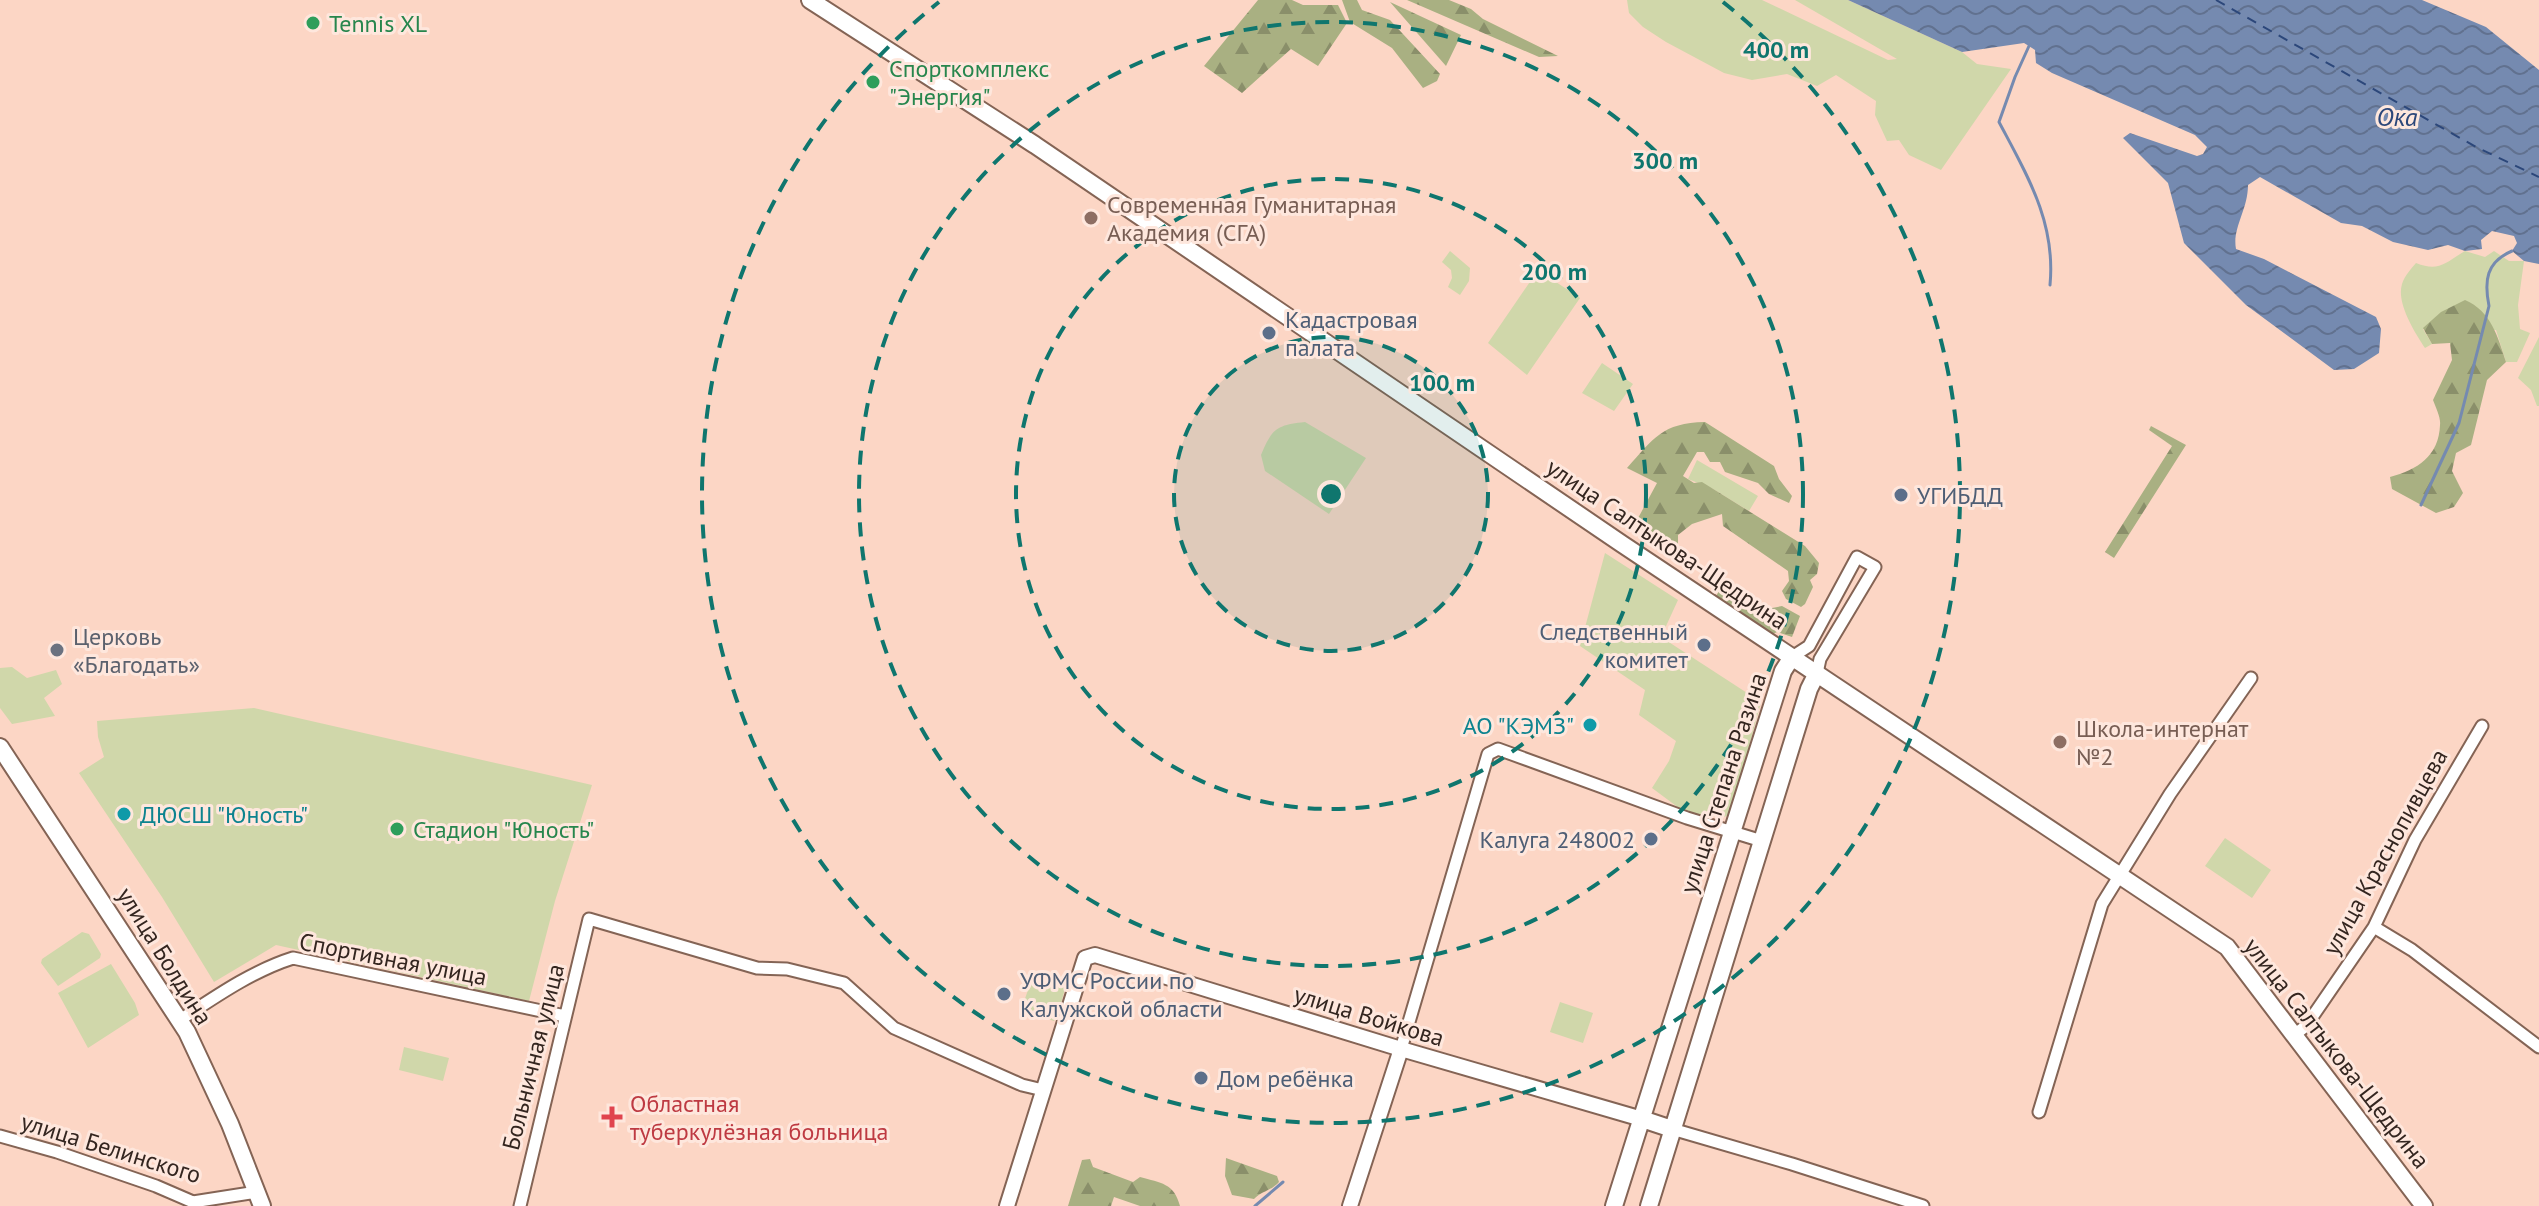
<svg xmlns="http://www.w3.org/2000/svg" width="2539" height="1206" font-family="'PT Sans',sans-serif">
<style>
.green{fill:#d0d7aa}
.forest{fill:url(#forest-firs)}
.water{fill:url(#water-waves)}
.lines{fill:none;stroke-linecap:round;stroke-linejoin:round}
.stream{stroke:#758ab0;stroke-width:3}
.ferry{stroke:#2c477a;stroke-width:2;stroke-dasharray:10 8;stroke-linecap:butt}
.minor-casing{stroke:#846455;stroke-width:15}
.tertiary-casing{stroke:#846455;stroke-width:18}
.secondary-casing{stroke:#846455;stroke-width:20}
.minor{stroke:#fff;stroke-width:11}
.tertiary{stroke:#fff;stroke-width:14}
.secondary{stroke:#fff;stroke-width:16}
.ring{fill:none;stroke:#0f766e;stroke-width:4;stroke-dasharray:14 10}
.leisure-dot{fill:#2e9e5b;stroke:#fee7dd;stroke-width:3}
.education-dot{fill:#8d6e63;stroke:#fee7dd;stroke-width:3}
.service-dot{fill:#5c6f8a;stroke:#fee7dd;stroke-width:3}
.worship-dot{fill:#6b7280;stroke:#fee7dd;stroke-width:3}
.culture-dot{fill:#0f9aa8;stroke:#fee7dd;stroke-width:3}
.health-dot{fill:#e0444e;stroke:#fee7dd;stroke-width:3}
.labels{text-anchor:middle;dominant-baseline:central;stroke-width:6;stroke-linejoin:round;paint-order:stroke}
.leisure-label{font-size:24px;fill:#27864d;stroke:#fee7dd;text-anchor:start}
.education-label{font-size:24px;fill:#785e54;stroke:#fee7dd;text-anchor:start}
.service-label{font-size:24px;fill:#4e5e75;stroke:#fee7dd;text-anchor:start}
.street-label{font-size:24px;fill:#342620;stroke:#fee7dd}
.worship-label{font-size:24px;fill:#5b616d;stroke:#fee7dd;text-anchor:start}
.culture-label{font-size:24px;fill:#0d838f;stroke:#fee7dd;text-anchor:end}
.health-label{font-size:24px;fill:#be3a42;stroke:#fee7dd;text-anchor:start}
.water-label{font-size:26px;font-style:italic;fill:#2c477a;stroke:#fee7dd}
.centre{fill:#0f766e;stroke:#fee7dd;stroke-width:4}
.ring-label{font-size:24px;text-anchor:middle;font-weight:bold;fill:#0f766e;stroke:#fee7dd;stroke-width:6;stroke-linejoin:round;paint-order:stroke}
</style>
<defs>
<pattern id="forest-firs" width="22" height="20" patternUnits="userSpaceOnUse" patternTransform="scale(2)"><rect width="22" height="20" fill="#a9b082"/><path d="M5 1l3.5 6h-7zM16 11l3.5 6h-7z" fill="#8a8f6a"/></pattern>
<pattern id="water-waves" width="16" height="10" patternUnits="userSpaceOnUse" patternTransform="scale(2)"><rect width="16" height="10" fill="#758ab0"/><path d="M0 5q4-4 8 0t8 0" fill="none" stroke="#61718f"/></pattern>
</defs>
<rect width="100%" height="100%" fill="#fcd6c5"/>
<!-- green -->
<path class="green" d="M1627,0H1762L1888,60L1897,59L1795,0H1848L1962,52L1977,64L2011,69L1941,170L1909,155L1899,140L1887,141L1875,115L1876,101L1836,75L1817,86L1787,74L1752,80L1724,73L1666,42L1643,27L1629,13Z
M1450,251L1470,268L1469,281L1460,295L1448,287L1452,278L1451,270L1442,262Z
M2465,251L2485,257L2494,251L2509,261H2524L2518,305L2520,329L2530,333L2517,362H2506L2496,330L2423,329L2432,344L2425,348C2415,333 2396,303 2402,284C2405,275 2411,269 2416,263C2439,272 2445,263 2465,251Z
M1538,270L1580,298L1527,375L1488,343Z
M2539,337V406H2537L2531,390L2518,378Z
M1602,363L1633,384L1614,411L1582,393Z
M1305,422L1366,458L1329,514L1265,471L1261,455C1272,429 1276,425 1305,422Z
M1697,460L1758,496L1749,511L1713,489L1688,479Z
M1605,553L1678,600L1661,637L1761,702L1731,814L1724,817L1687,814L1652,788L1669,761L1676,741L1639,715L1645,690L1580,646Z
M12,667L27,678L56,670L62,684L44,698L55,716L12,724L0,708V668Z
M254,708L592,785L555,901L529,1001L276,945L214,982L162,897L79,773L104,757L98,737L97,721Z
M2225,838L2271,870L2252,898L2205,866Z
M82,932L89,934L101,954L100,958L58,986L41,963L42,959Z
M111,964L135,1003L139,1015L88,1048L58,993Z
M1049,973L1068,978L1058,1014L1054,1021L1033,1014L1022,1007L1033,976L1047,980Z
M1560,1002L1593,1013L1583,1043L1550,1032Z
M404,1047L449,1058L443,1081L399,1070Z"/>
<!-- forest -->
<path class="forest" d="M1258,0H1292L1303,5H1338L1347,23L1318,66L1291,49L1242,93L1204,66Z
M1342,0H1357L1362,10L1390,20L1440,74L1437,81L1423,88L1392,48L1350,22Z
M1407,0H1449L1471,9L1483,19L1558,56L1539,57Z
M1390,2L1461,35L1446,66Z
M2465,300C2491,311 2498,337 2506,362L2487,380L2471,445L2456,453L2452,471L2463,493L2454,507L2436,513L2392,489L2390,477C2417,470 2439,456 2440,425C2441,418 2436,408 2433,400L2452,360L2450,343L2432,344L2423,328L2441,312Z
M1705,422L1774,466L1779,479L1792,496L1789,503L1769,494L1758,483L1725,472L1720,462H1710L1704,452H1697L1683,476L1694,483L1702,482L1805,546L1819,563L1817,574L1810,580L1813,587L1805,604L1801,607L1786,599L1782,591L1789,581L1788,571L1723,526L1722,514L1692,524L1678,535V548L1650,541L1637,520L1657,483L1627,468C1654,438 1662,423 1705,422Z
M2151,426L2186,445L2114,558L2105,552L2172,446L2149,430Z
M1719,591L1760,618L1767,609L1782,606L1800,616L1792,637L1777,632L1771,635L1715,598Z
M1226,1158L1277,1176L1279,1182C1271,1191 1262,1191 1254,1199L1232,1195L1225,1176Z
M1090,1159L1093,1167L1133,1182L1140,1177C1161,1183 1174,1183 1180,1206H1140L1114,1197L1111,1206H1068L1082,1160Z"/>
<!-- water -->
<path class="water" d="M1848,0H2422L2486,27L2539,70V264L2524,261L2512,251L2517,243L2514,236L2492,231L2481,240L2482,249L2465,251L2448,245L2428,250L2393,242L2362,226L2341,223L2260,177L2248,185C2248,210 2232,228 2236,249L2264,259L2376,317L2381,329L2379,353L2354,369L2334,370L2246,305L2184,243L2168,183L2123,138L2130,133L2197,156L2203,154L2207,147L2195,135L2052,73L2036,63L2035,50L2024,43L1962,52Z"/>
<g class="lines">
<!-- stream -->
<path class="stream" d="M2029,46L2015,77L1999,122C2027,175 2056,222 2050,285
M2421,505L2459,423L2489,306C2484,281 2486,262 2512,251
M1255,1206L1283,1182"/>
<!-- ferry -->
<path class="ferry" d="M2216,0L2476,147L2539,177"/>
<!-- minor casing -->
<g class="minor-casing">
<path id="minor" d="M1792,657L1809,646L1857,557L1875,567L1820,659L1817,673
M2374,927L2412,950L2539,1047
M180,1020C215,997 252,971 293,958L565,1016
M2294,1035L2306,1026L2374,927L2415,840L2482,726
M1401,1049L1488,754L1498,749L1687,818L1762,841
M2039,1112L2102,904L2170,794L2251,678
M1672,1129L1792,1164L1923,1206
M0,1136L57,1152L156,1186L193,1202L257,1192
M520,1206L589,919L757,968L787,969L844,983L894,1028L1022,1085L1043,1090"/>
</g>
<!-- tertiary casing -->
<g class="tertiary-casing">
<path id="tertiary" d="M1007,1206L1085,958L1095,955L1401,1049L1642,1119
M1350,1206L1401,1049"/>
</g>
<!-- secondary casing -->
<g class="secondary-casing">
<path id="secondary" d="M810,0L1035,145L1622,544L2227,947L2424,1206
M0,747L187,1032L230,1124L262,1206
M1642,1119L1672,1129
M1614,1206L1783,671L1792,657
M1649,1206L1809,689L1817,673"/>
</g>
<!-- minor -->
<use href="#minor" class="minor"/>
<!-- tertiary -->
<use href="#tertiary" class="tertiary"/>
<!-- secondary -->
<use href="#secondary" class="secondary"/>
</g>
<!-- distance rings -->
<circle cx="1331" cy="494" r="157" fill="#0f766e" fill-opacity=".12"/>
<g class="ring">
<circle cx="1331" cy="494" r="157"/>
<circle cx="1331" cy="494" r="315"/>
<circle cx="1331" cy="494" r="472"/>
<path d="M1723 2A629 629 0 1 1 939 2"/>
</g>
<!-- markers -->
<g class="leisure-dot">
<circle cx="313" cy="23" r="8"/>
<circle cx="873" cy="82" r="8"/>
<circle cx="397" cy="829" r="8"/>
</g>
<g class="education-dot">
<circle cx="1091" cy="218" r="8"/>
<circle cx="2060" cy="742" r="8"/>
</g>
<g class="service-dot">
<circle cx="1269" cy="333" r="8"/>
<circle cx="1901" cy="495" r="8"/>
<circle cx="1704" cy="645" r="8"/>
<circle cx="1651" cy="839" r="8"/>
<circle cx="1004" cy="994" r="8"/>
<circle cx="1201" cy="1078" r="8"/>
</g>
<circle class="worship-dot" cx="57" cy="650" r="8"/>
<g class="culture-dot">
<circle cx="1590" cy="725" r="8"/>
<circle cx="124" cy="814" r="8"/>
</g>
<path class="health-dot" d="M608 1105h8v8h8v8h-8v8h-8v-8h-8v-8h8z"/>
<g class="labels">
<!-- leisure labels -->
<g class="leisure-label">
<text x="329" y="23">Tennis XL</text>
<text x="889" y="68">Спорткомплекс<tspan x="889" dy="28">"Энергия"</tspan></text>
<text x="413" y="829">Стадион "Юность"</text>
</g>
<!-- education labels -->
<g class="education-label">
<text x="1107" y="204">Современная Гуманитарная<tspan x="1107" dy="28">Академия (СГА)</tspan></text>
<text x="2076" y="728">Школа-интернат<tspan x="2076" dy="28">№2</tspan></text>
</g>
<!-- service labels -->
<g class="service-label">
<text x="1285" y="319">Кадастровая<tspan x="1285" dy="28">палата</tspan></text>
<text x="1917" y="495">УГИБДД</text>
<text x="1688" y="631" text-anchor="end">Следственный<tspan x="1688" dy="28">комитет</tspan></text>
<text x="1635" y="839" text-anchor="end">Калуга 248002</text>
<text x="1020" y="980">УФМС России по<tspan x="1020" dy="28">Калужской области</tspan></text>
<text x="1217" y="1078">Дом ребёнка</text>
</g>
<!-- street labels -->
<g class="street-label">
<text transform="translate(1667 544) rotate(34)">улица Салтыкова-Щедрина</text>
<text transform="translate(1723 783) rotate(-72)">улица Степана Разина</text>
<text transform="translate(2385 852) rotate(-61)">улица Краснопивцева</text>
<text transform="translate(165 956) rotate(58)">улица Болдина</text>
<text transform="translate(393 959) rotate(11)">Спортивная улица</text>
<text transform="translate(1369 1016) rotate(17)">улица Войкова</text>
<text transform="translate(2337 1053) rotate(52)">улица Салтыкова-Щедрина</text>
<text transform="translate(533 1057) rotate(-76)">Больничная улица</text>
<text transform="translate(111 1148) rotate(17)">улица Белинского</text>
</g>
<!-- worship labels -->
<g class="worship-label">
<text x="73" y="636">Церковь<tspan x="73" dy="28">«Благодать»</tspan></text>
</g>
<!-- culture labels -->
<g class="culture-label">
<text x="1574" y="725">АО "КЭМЗ"</text>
<text x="140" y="814" text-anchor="start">ДЮСШ "Юность"</text>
</g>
<!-- health labels -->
<g class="health-label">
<text x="630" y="1103">Областная<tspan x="630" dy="28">туберкулёзная больница</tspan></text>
</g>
<!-- water labels -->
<g class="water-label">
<text x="2397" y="116">Ока</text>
</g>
</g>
<circle cx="1331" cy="494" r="12" class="centre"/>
<g class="ring-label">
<text x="1776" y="58">400 m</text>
<text x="1665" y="169">300 m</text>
<text x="1554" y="280">200 m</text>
<text x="1442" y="391">100 m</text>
</g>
</svg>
